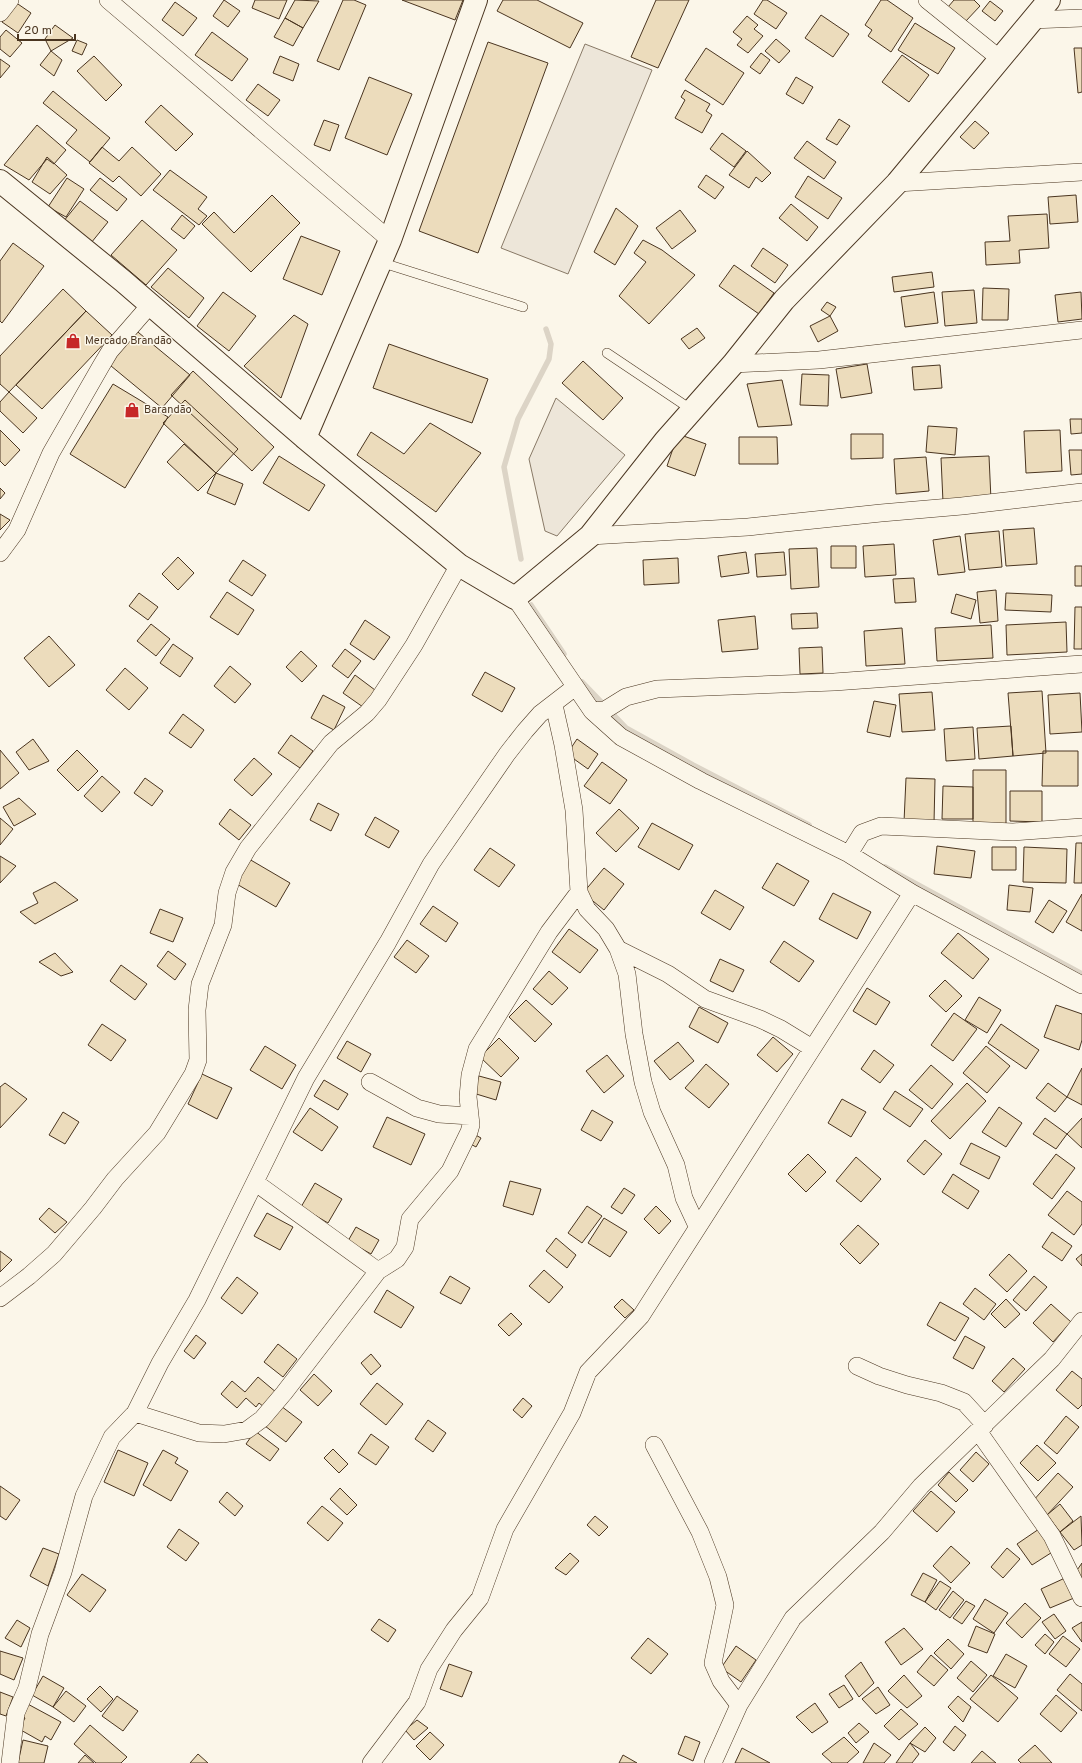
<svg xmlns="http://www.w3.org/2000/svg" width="1082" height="1763" font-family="Overpass,sans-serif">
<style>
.green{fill:#ede6d9;stroke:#887966}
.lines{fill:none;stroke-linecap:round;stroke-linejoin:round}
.stream{stroke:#dcd4c6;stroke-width:5.5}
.building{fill:#ecdcbc;stroke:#4a3520}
.lane-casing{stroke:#4a3520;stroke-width:10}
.street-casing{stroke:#4a3520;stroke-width:18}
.secondary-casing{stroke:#4a3520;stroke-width:24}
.lane{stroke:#fbf6e9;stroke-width:9}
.street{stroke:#fbf6e9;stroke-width:17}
.secondary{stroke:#fbf6e9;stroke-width:22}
.labels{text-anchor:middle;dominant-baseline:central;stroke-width:3;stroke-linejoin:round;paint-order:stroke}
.poi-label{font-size:11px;fill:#4a3520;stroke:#fbf6e9;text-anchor:start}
</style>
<rect width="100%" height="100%" fill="#fbf6e9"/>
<!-- green -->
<path class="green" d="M585,44L652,70L568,274L501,248Z
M556,398L625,455L557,536L545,531L529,459Z"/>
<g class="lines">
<!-- stream -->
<path class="stream" d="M521,559L504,467L518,419L549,359L551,344L546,329
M531,605L564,654
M582,682L626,728L693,765L809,825
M885,867L1082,974"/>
</g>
<!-- building -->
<path class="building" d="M224,0L240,11L228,27L213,16Z
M255,0H287L279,19L252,8Z
M295,0L319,1L303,28L285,18Z
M343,0H354L366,5L339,70L317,61Z
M402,0H463L455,20Z
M503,0H537L583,23L570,48L497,11Z
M656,0H689L658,68L631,57Z
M763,0H767L787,13L776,29L754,14Z
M881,0H887L913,18L891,52L868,36L872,30L865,25Z
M954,0H974L980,6L965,22L948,7Z
M990,1L1003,11L995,21L982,11Z
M15,2L31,13L18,33L2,22Z
M175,2L197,18L183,36L162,20Z
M821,15L849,34L833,57L805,38Z
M747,16L758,25L754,29L763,36L748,53L737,45L742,39L733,32Z
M285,18L303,28L293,46L274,37Z
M915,23L955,48L938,74L898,50Z
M55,25L73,38L51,51L45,39Z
M6,30L22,43L10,57L0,49V37Z
M212,32L248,59L232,81L195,55Z
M776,39L790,51L779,63L765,51Z
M77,40L87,44L82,55L72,51Z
M488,42L548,63L478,253L419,231Z
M706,48L744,73L723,105L685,80Z
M1074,48H1082V92L1078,93Z
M51,51L62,60L54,76L40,65Z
M761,53L770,60L760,74L750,67Z
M902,55L929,75L909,102L882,82Z
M94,56L122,85L106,101L77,71Z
M280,56L299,64L293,81L273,73Z
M0,59L10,66L0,78Z
M369,77L412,94L387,155L345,138Z
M796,77L813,87L803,104L786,94Z
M258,84L280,100L268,116L246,100Z
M685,90L710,104L706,111L712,115L702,133L675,118L685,100L681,97Z
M53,91L110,138L90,162L66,143L77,130L43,103Z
M161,105L193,134L176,151L145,122Z
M839,119L850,126L837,145L826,139Z
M324,120L339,125L330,151L314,145Z
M975,121L989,133L974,149L960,137Z
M37,125L66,150L54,164L47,159L29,180L4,165Z
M722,133L746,151L734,167L710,149Z
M807,141L836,162L824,179L794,158Z
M102,147L119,161L132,147L161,174L141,196L119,176L113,182L89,163Z
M747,151L771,173L762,182L756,177L749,188L729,175Z
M47,157L67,175L50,194L32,182Z
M170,170L207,197L198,209L207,216L199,225L153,190Z
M706,175L724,187L715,199L698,187Z
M808,176L842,198L828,219L795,197Z
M67,178L84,189L66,217L48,207Z
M100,178L127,199L117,211L90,190Z
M272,195L300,223L251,272L202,224L214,212L234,233Z
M1076,195L1078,222L1050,224L1048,197Z
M80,201L108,222L91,243L63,222Z
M791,204L818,227L807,241L779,218Z
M616,208L638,226L615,265L594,252Z
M680,210L696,231L672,249L656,228Z
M1047,214L1049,248L1019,250L1020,263L986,265L985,242L1010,241L1008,216Z
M182,215L195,226L184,239L171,229Z
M142,220L177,250L146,285L111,255Z
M301,236L340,251L322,295L283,279Z
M643,240L662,250L695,275L649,324L619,296L646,262L634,253Z
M13,243L44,266L2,323L0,321V261Z
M763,248L788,265L775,283L751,266Z
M734,265L774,293L759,314L719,286Z
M168,268L204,298L189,318L151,287Z
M932,272L934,287L894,292L892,277Z
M983,288L1009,289L1008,320H982Z
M63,289L86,311L9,392L0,384V356Z
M974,290L977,323L945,326L942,292Z
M223,292L256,316L229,351L197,326Z
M934,292L938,323L905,327L901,297Z
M1081,292L1082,319L1058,322L1055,295Z
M827,302L836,307L830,316L821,310Z
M86,311L112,335L42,409L16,385Z
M294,315L308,324L281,398L244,366Z
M830,316L838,331L818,342L810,326Z
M133,328L190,375L162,408L105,361Z
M697,328L705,338L689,349L681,339Z
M389,344L488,379L472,423L373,388Z
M583,361L623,398L603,420L562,383Z
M867,364L872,393L841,398L836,369Z
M940,365L942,388L914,390L912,367Z
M193,371L274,447L252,471L171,395Z
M802,374L829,375L828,406L800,405Z
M782,380L792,425L758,427L747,384Z
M113,384L168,417L125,488L70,454Z
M9,392L37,418L23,433L0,411V402Z
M185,400L238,449L216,473L163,423Z
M1070,419H1082V433L1071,434Z
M430,423L481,453L436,512L357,455L371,432L404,454Z
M928,426L957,428L955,455L926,452Z
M0,430L20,450L5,466L0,461Z
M1060,430L1062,471L1026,473L1024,431Z
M678,434L706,444L695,476L667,466Z
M851,434H883V458L851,459Z
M739,437H777L778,464H739Z
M184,444L216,473L198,491L167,462Z
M1069,450H1082V474L1071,475Z
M279,456L325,485L309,511L263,483Z
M989,456L991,500L943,502L941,458Z
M926,457L929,491L896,494L894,459Z
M216,473L243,484L235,505L207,493Z
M0,488L5,493L0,499Z
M0,514L10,520L0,530Z
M1034,528L1037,564L1006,566L1003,530Z
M999,531L1002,567L969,570L965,534Z
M960,536L965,572L938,575L933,540Z
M894,544L896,575L865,577L863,546Z
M831,546H856V568H831Z
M817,548L819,587L791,589L789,549Z
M746,552L749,573L721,577L718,556Z
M784,552L786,575L757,577L755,554Z
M178,557L194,573L178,590L162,574Z
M678,558L679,583L644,585L643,560Z
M243,560L266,575L252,596L229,581Z
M1075,566H1082V586H1075Z
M914,578L916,602L895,603L893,579Z
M996,590L998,621L980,623L977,592Z
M227,592L254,610L238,635L210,617Z
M139,593L158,607L148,620L129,606Z
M1006,593L1052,595L1051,612L1005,610Z
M956,594L976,600L971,619L951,613Z
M1075,607H1082V649H1074Z
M817,613L818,628L792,629L791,614Z
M755,616L758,649L722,652L718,620Z
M365,620L390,637L374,660L350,644Z
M1066,622L1067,652L1007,655L1006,625Z
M151,624L170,639L156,656L137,641Z
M991,625L993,658L937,661L935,628Z
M902,628L905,664L866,666L864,631Z
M49,636L75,665L49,687L24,658Z
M173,644L193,658L180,677L160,663Z
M822,647L823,673L800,674L799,648Z
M345,649L361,661L348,678L332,666Z
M301,651L317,666L302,682L286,667Z
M230,666L251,684L235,703L214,686Z
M125,668L148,688L129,710L106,690Z
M485,672L515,688L502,712L472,695Z
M355,675L375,690L363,707L343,693Z
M1042,691L1046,753L1013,756L1008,693Z
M932,692L935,730L902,732L899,694Z
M1080,693L1082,732L1050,734L1048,695Z
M323,695L345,707L334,730L311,718Z
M874,701L896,705L890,737L867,732Z
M183,714L204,730L191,748L169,733Z
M1011,726L1013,756L979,759L977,728Z
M973,727L975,759L946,761L944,729Z
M291,735L313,751L300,768L278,753Z
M33,739L49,761L29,770L16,752Z
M577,739L598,754L588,769L567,754Z
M0,750L19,773L0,789Z
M77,750L98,771L78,791L57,770Z
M1043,751H1078V786H1042Z
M254,758L272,774L252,796L234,780Z
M602,762L627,780L610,804L584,786Z
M973,770H1006V827H973Z
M102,776L120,792L102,812L84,796Z
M145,778L163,791L152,806L134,793Z
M906,778L935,779L934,823L904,822Z
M943,786L973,787V819H942Z
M1010,791H1042V822L1010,821Z
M19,798L36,814L14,826L3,807Z
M318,803L339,814L331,831L310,820Z
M230,809L251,825L239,840L219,824Z
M619,809L639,828L616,852L596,833Z
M375,817L399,831L389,848L365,835Z
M0,818L13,829L0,845Z
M652,823L693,845L679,870L638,847Z
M1076,843H1082V883H1074Z
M937,846L975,851L971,878L934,874Z
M992,847H1016V870H992Z
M1024,847L1067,849L1066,883L1023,882Z
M490,848L515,865L499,887L474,870Z
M0,856L16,866L0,883Z
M249,859L290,883L276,907L235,883Z
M777,863L809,881L794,906L762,888Z
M604,868L624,884L604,910L583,893Z
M55,882L78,900L35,924L20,912L38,903L33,893Z
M1009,885L1033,888L1030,912L1007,910Z
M715,890L744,907L730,930L701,913Z
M833,893L871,912L857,939L819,919Z
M1082,894V931L1066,922Z
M1049,900L1067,911L1053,933L1035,922Z
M433,906L458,923L446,942L420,924Z
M160,909L183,918L173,942L150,933Z
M569,929L598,950L580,973L552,952Z
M958,933L989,959L973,979L941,953Z
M407,940L429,956L416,973L394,957Z
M784,941L814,961L799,982L770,962Z
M168,951L186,964L175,980L157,966Z
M55,953L73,972L61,976L39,962Z
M720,959L744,970L733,992L710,981Z
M121,965L147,984L135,1000L110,981Z
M549,971L568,988L552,1005L533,989Z
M945,980L962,996L946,1012L929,996Z
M867,988L890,1002L876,1025L853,1011Z
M979,997L1001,1010L987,1033L965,1020Z
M526,1000L552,1024L535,1042L509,1017Z
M1056,1005L1082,1014V1040L1079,1050L1044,1037Z
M699,1007L728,1023L718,1043L689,1027Z
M954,1013L977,1029L953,1061L931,1045Z
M102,1024L126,1040L111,1061L88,1045Z
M1001,1024L1039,1050L1026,1069L988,1043Z
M773,1037L793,1054L777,1072L757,1055Z
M499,1038L519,1058L501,1077L480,1057Z
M347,1041L371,1054L361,1072L337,1058Z
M678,1042L694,1061L670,1080L654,1061Z
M265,1046L296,1065L282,1089L250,1070Z
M986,1046L1010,1066L987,1093L963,1073Z
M874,1050L894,1065L880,1083L861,1069Z
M607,1055L624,1076L604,1093L586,1071Z
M706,1064L729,1084L709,1108L685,1088Z
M931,1065L953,1084L932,1109L909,1090Z
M1082,1068V1105L1067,1097Z
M202,1074L232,1088L217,1119L188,1104Z
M479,1076L501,1082L496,1100L473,1093Z
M324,1080L348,1094L338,1110L314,1096Z
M5,1083L27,1099L0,1128V1087Z
M967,1083L986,1101L950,1139L931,1121Z
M1048,1083L1067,1097L1055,1112L1036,1098Z
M895,1091L923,1109L910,1127L883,1109Z
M842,1099L866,1112L851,1137L828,1123Z
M999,1107L1022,1123L1006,1147L982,1132Z
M310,1108L338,1127L322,1151L293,1132Z
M592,1110L613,1122L601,1141L581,1130Z
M63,1112L79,1122L65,1144L49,1135Z
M387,1117L425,1134L411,1165L373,1147Z
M1045,1118L1067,1134L1056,1149L1033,1134Z
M1082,1118V1148L1067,1134Z
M472,1133L481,1138L476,1147L467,1142Z
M925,1140L942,1154L924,1175L907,1161Z
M971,1143L1000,1157L989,1179L960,1164Z
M808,1154L826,1172L806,1192L788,1174Z
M1056,1154L1075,1168L1052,1199L1033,1184Z
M856,1157L881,1179L861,1202L836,1181Z
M953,1174L979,1191L968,1209L942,1192Z
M510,1181L541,1189L533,1215L503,1206Z
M315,1183L342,1199L328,1223L301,1207Z
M624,1188L635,1195L622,1214L611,1207Z
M1067,1191L1082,1202V1224L1074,1235L1048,1215Z
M587,1206L602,1216L582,1243L568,1233Z
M656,1206L671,1221L659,1234L644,1219Z
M49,1208L67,1222L55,1233L39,1219Z
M267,1213L293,1227L280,1250L254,1236Z
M604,1218L627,1232L610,1257L588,1243Z
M858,1225L879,1244L860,1264L840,1244Z
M356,1227L379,1240L371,1254L348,1241Z
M1052,1232L1072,1246L1062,1261L1042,1247Z
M556,1238L576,1255L567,1268L546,1251Z
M0,1251L12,1260L0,1272Z
M1009,1254L1027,1271L1007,1292L989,1275Z
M1082,1254V1266L1076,1259Z
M544,1270L563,1287L549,1303L529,1286Z
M450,1276L470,1288L461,1304L440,1293Z
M1034,1276L1047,1287L1026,1311L1013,1300Z
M237,1277L258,1293L242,1314L221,1298Z
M975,1288L996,1304L984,1320L963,1304Z
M387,1290L414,1307L401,1328L374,1312Z
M622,1299L634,1310L625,1318L614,1307Z
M1006,1299L1020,1314L1005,1328L991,1314Z
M940,1302L969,1318L955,1341L927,1325Z
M1051,1304L1071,1322L1053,1342L1033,1323Z
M511,1313L522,1324L509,1336L498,1325Z
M196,1335L206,1343L194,1359L184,1351Z
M965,1336L985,1347L973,1369L953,1358Z
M278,1344L297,1359L283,1377L264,1362Z
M371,1354L381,1366L371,1375L361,1363Z
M1013,1358L1025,1369L1004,1392L992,1381Z
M1072,1371L1082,1379V1405L1078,1409L1056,1390Z
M314,1374L332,1391L318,1406L300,1390Z
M258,1377L277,1393L264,1407L259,1403L256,1407L246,1398L237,1408L221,1394L232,1381L245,1392Z
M377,1383L403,1404L386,1425L360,1404Z
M523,1398L532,1406L522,1418L513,1410Z
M281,1406L302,1422L286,1442L265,1426Z
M1066,1416L1079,1427L1057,1454L1044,1443Z
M428,1420L446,1433L433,1452L415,1439Z
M255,1431L279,1449L270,1461L246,1444Z
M371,1434L389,1447L376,1465L358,1453Z
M1037,1445L1056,1463L1038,1481L1020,1463Z
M333,1449L348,1464L339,1473L324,1458Z
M118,1450L148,1463L134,1496L104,1482Z
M163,1450L178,1458L175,1463L188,1471L171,1501L143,1485Z
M976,1452L989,1464L973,1482L960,1470Z
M949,1472L968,1490L956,1502L938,1485Z
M1058,1473L1073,1487L1047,1515L1032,1502Z
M0,1486L20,1500L6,1520L0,1516Z
M340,1488L357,1505L347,1515L330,1499Z
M931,1491L955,1512L937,1532L913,1511Z
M227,1492L243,1506L235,1516L219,1502Z
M1060,1504L1073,1521L1060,1532L1047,1515Z
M322,1506L343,1523L328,1541L307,1523Z
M595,1516L608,1527L599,1536L587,1525Z
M1081,1516L1082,1545L1074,1550L1060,1532Z
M179,1529L199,1543L186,1561L167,1547Z
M1039,1529L1054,1551L1032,1565L1017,1544Z
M951,1546L970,1563L951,1583L933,1566Z
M43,1548L59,1554L48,1586L30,1576Z
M1007,1548L1020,1559L1003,1578L991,1567Z
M570,1553L579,1561L566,1575L555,1568Z
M1082,1563V1578L1075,1573Z
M923,1573L937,1580L925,1602L911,1595Z
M82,1574L106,1590L90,1612L67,1595Z
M1065,1578L1074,1598L1050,1608L1041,1589Z
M940,1581L951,1588L936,1610L925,1602Z
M953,1591L964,1600L950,1618L939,1610Z
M985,1599L1008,1613L994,1633L973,1619Z
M966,1601L975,1606L962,1624L953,1618Z
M1025,1603L1041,1618L1022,1638L1006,1623Z
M1054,1614L1066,1631L1055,1639L1042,1622Z
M379,1619L396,1630L388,1642L371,1630Z
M17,1620L30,1628L21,1647L5,1638Z
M1082,1622V1642L1072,1628Z
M976,1626L995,1634L987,1653L968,1646Z
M904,1628L923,1649L901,1665L885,1642Z
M1045,1634L1054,1642L1045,1654L1035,1645Z
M1063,1636L1080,1649L1066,1667L1049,1654Z
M648,1638L668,1654L651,1674L631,1658Z
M948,1639L964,1654L951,1669L934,1653Z
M736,1646L756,1660L741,1682L721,1668Z
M0,1651L23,1658L14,1680L0,1674Z
M1006,1654L1027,1666L1015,1688L993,1676Z
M931,1655L948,1670L934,1686L917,1672Z
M971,1661L987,1675L973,1692L957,1678Z
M861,1662L874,1683L859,1697L845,1676Z
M449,1664L472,1672L462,1697L440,1689Z
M1070,1674L1082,1684V1711L1057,1690Z
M904,1675L922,1696L907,1708L888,1691Z
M991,1675L1018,1698L998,1722L970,1699Z
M43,1676L64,1688L53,1707L32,1695Z
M844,1685L853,1699L839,1708L829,1694Z
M100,1686L113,1699L101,1712L87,1699Z
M878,1687L890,1705L876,1714L862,1699Z
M66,1691L86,1706L74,1722L53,1707Z
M0,1692L13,1697L6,1716L0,1714Z
M1056,1695L1077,1713L1061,1732L1040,1714Z
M117,1696L138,1711L123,1731L102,1716Z
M958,1696L971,1707L963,1722L948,1707Z
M24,1702L61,1722L51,1740L45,1736L42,1742L19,1729L25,1718L18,1714Z
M815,1703L828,1722L812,1733L796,1717Z
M901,1709L918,1724L899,1740L884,1726Z
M417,1720L428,1728L414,1740L405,1730Z
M859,1723L869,1732L856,1743L848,1733Z
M90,1725L127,1757L121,1763H96L74,1744Z
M955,1726L966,1735L954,1751L943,1742Z
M925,1727L936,1738L925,1752L910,1743Z
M430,1732L444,1745L430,1760L416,1746Z
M685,1736L700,1742L693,1761L678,1754Z
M844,1737L859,1752L847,1763H832L822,1754Z
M23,1740L48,1746L44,1763H18Z
M874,1743L891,1755L884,1763H863Z
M910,1743L919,1754L912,1763H896Z
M1035,1745L1052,1763H1021L1018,1760Z
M742,1748L770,1763H735Z
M982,1751L996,1763H971Z
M198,1754L208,1763H190Z
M85,1755L94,1763H78Z
M623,1755L637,1763H619Z"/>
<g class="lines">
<!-- lane casing -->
<g class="lane-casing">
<path id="lane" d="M380,262L523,307
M607,353L692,410"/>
</g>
<!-- street casing -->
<g class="street-casing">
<path id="street" d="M108,0L390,240
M927,0L999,58
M0,13L10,0
M1031,20L1082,18
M897,183L1082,172
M733,364L819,360L1082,330
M590,536L748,527L881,513L962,506L1082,492
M0,553L17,530L51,453L101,366L110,351L150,305
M515,598L592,711L621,737L701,781L849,854L912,893L1082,985
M554,705L563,745L574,810L579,892L587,909L606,929L618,949L627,974L634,1034L643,1082L652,1112L676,1165L684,1198L697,1226
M592,711L605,710L626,697L657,689L834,682L1082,664
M849,854L862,833L881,826L1013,832L1082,827
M618,949L668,974L705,999L760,1019L781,1029L812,1048
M370,1082L417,1108L439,1114L470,1116
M256,1183L378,1271
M0,1298L29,1276L54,1254L93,1208L115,1179L157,1133L193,1074L198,1060L197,1010L200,984L223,925L227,893L234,872L248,848L331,743L367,713L378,700L414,645L459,565
M857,1366L879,1376L907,1385L941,1393L964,1402L985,1425
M135,1413L199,1433L224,1434L247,1430L262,1419L284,1393L378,1271L397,1259L405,1247L410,1219L450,1171L469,1132L471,1125L468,1097L470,1075L477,1049L549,932L579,892
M978,1431L1052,1536L1082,1598
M654,1445L700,1532L718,1577L725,1605L713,1663L721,1681L739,1705
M10,1763L16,1713L27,1688L40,1634L63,1572L84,1496L112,1437L135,1413L160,1363L197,1300L306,1078L388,942L431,864L507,754L525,731L540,714L575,687
M371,1763L417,1702L429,1669L454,1630L480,1598L505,1529L572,1413L588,1372L641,1316L912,893
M713,1763L739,1705L793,1618L882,1532L921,1486L1052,1359L1082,1321"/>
</g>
<!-- secondary casing -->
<g class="secondary-casing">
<path id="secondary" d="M0,181L123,281L305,438L459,565L515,598L590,536L665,441L733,364L784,300L897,183L1049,0
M305,438L390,240L476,0"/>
</g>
<!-- lane -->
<use href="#lane" class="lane"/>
<!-- street -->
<use href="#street" class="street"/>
<!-- secondary -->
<use href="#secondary" class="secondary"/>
</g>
<!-- icons -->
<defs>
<g id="shop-bare" transform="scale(1.2)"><path d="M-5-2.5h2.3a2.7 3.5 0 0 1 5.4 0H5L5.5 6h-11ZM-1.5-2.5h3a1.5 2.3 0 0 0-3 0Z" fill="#c62828" stroke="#fbf6e9" stroke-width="2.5" paint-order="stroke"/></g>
</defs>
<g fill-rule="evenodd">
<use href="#shop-bare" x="73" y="341"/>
<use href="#shop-bare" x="132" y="410"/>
</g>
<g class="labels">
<!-- poi labels -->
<g class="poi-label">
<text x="85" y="341">Mercado Brandão</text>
<text x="144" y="410">Barandão</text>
</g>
</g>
<!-- scale -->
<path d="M18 34v6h57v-6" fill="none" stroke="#4a3520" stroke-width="2"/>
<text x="24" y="34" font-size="12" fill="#4a3520" stroke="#fbf6e9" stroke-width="3" paint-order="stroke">20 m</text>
</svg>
